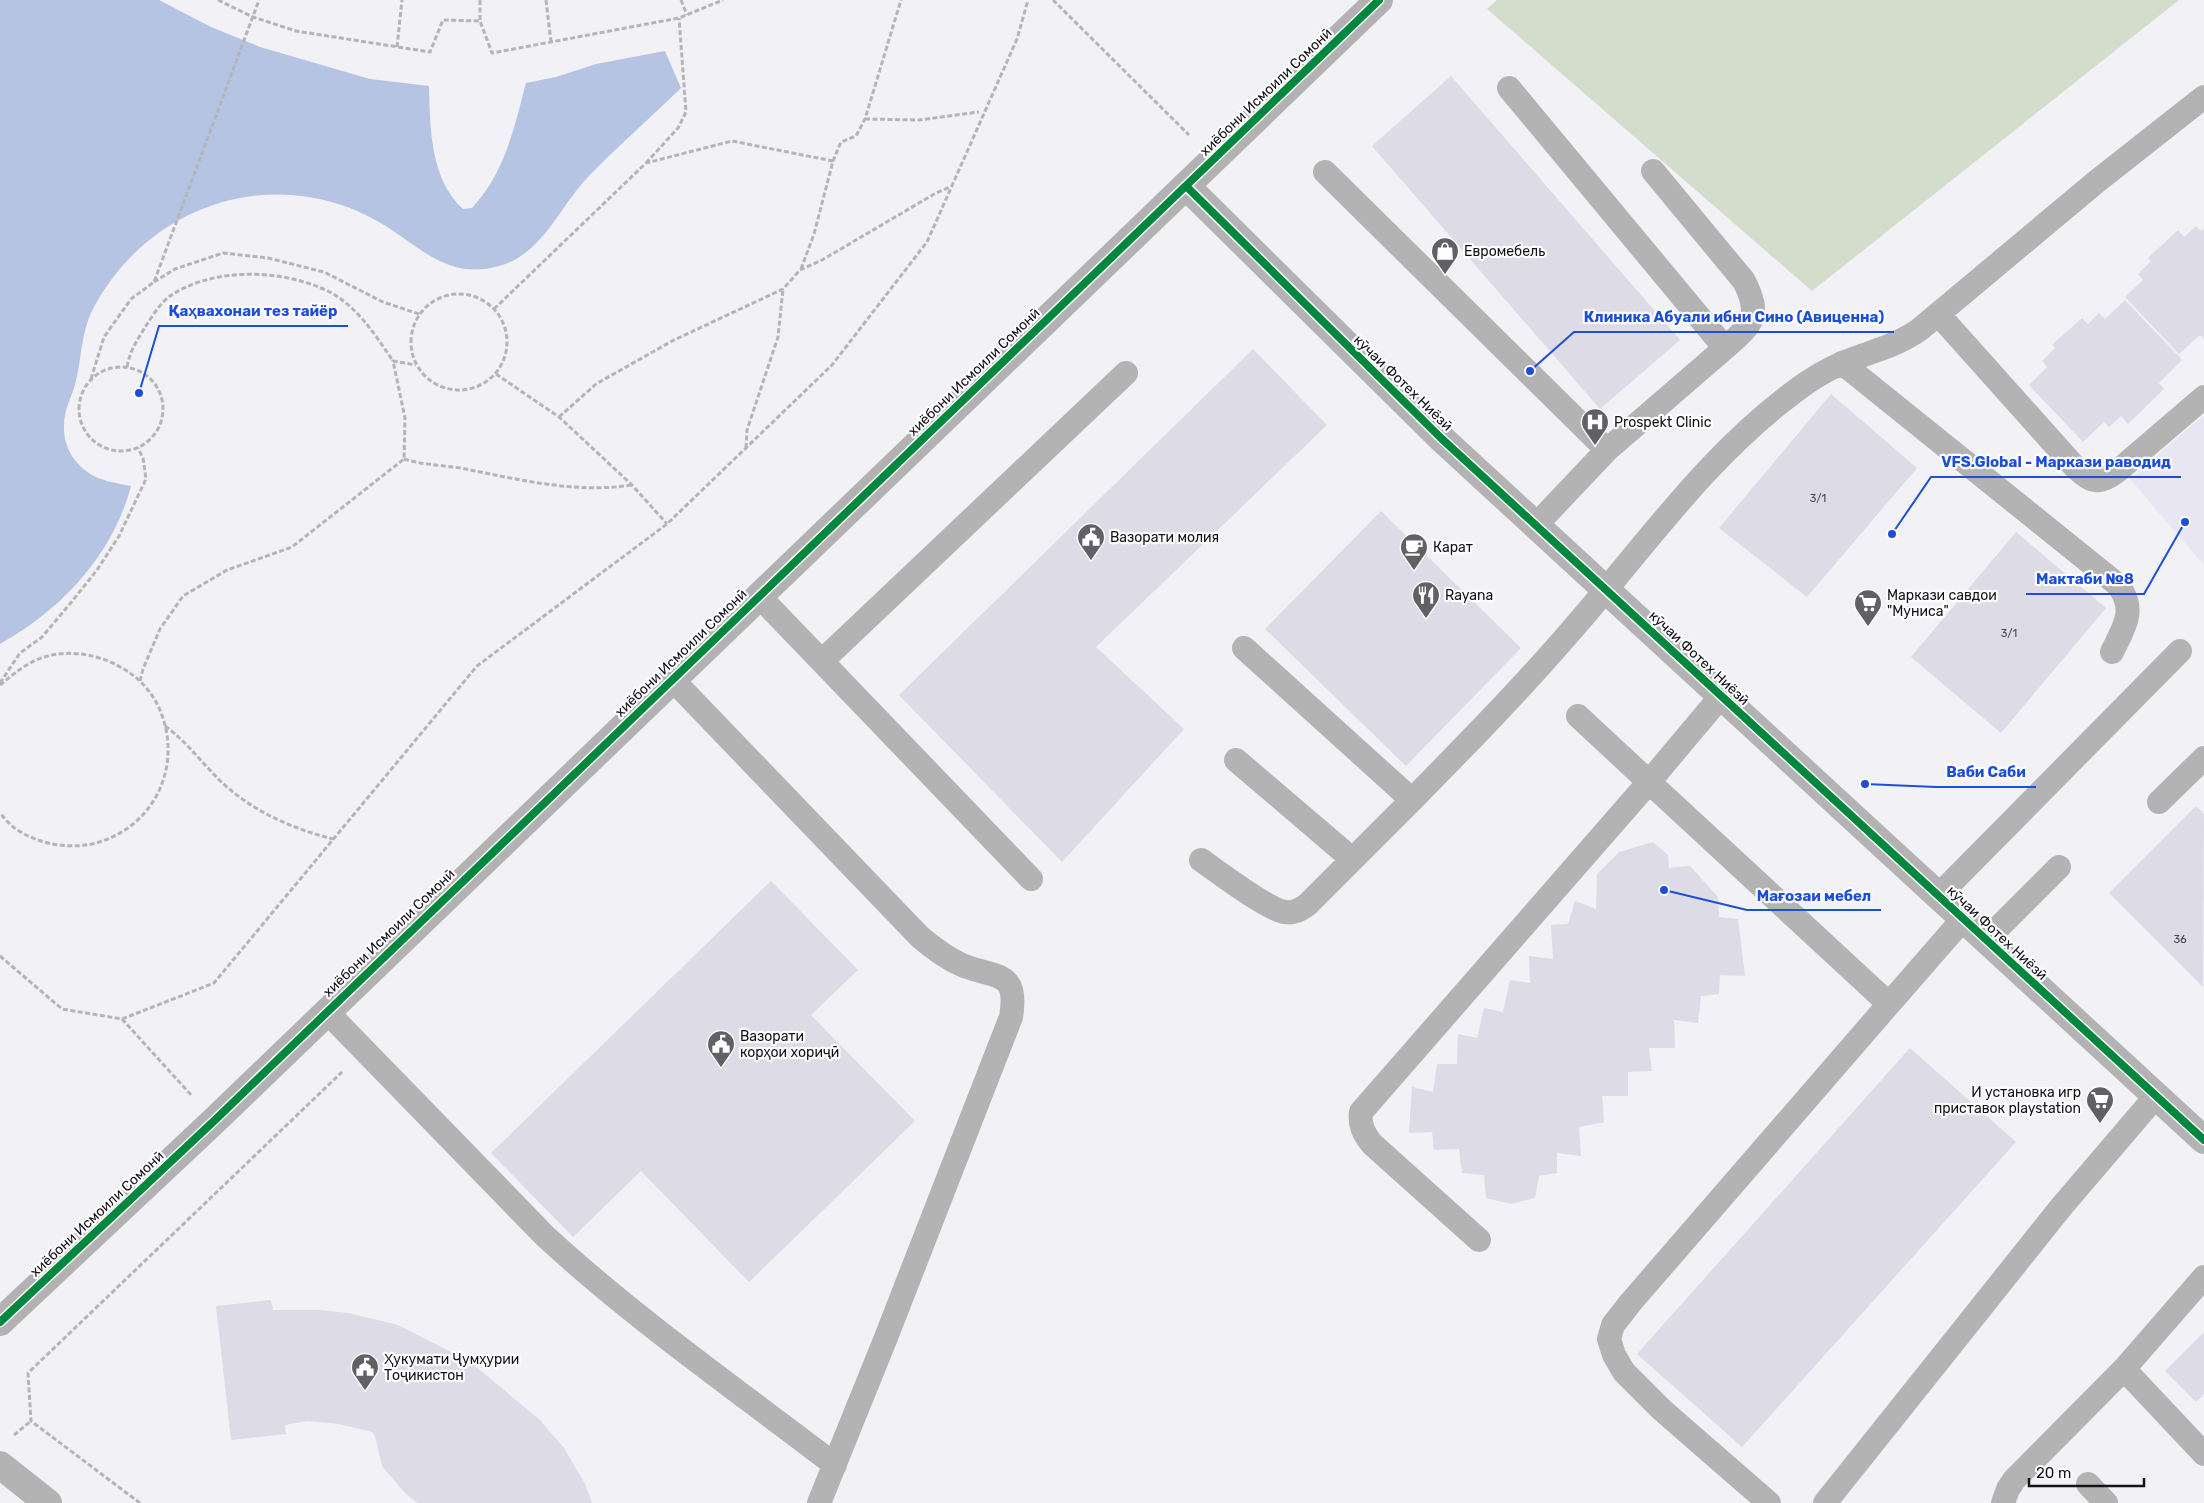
<svg xmlns="http://www.w3.org/2000/svg" width="2204" height="1503" font-family="Rubik,sans-serif">
<style>
.built{fill:#e8e6f2}
.green{fill:#d3ddcc}
.water{fill:#b5c4e2}
.building{fill:#dcdbe6}
.lines{fill:none;stroke-linecap:round;stroke-linejoin:round}
.path{stroke:#b5b5b5;stroke-width:3;stroke-dasharray:5 2.5;stroke-linecap:butt}
.lane{stroke:#b4b3b3;stroke-width:24}
.street{stroke:#b4b3b3;stroke-width:28}
.secondary{stroke:#b3b2b3;stroke-width:28}
.cycleway-casing{stroke:#fdfdff;stroke-width:11}
.cycleway{stroke:#00873e;stroke-width:8}
.labels{text-anchor:middle;dominant-baseline:central;stroke-width:4.5;stroke-linejoin:round;paint-order:stroke}
.number-label{font-size:11px;fill:#46454b}
.street-label{font-size:14px;fill:#131216;stroke:#fdfdff}
.poi-label{font-size:14px;fill:#131216;stroke:#fdfdff;text-anchor:start}
.leader{fill:none;stroke:#1d4ed8;stroke-width:2}
.callout-dot{fill:#1d4ed8;stroke:#fdfdff;stroke-width:2}
.callout-label{font-size:15px;text-anchor:middle;font-weight:bold;fill:#1d4ed8;stroke:#fdfdff;stroke-width:4.5;stroke-linejoin:round;paint-order:stroke}
</style>
<rect width="100%" height="100%" fill="#f1f1f6"/>
<!-- built -->
<path class="built" d="M2204,415V565L2130,479Z"/>
<!-- green -->
<path class="green" d="M1497,0H2179L1812,291L1487,9Z"/>
<!-- water -->
<path class="water" d="M0,0H159L211,27L260,47L370,79L429,86C430,127 430,179 463,209L472,208C505,173 514,128 526,83L556,77L596,64L665,51L681,88C650,118 618,146 588,177C559,207 543,254 499,266C447,281 419,245 379,222C276,162 149,204 94,307C78,336 83,370 70,399C59,425 62,453 86,471C99,481 116,483 131,486C113,555 61,610 0,644Z"/>
<!-- building -->
<path class="building" d="M1451,76L1680,340L1600,409L1372,146Z
M2196,226L2201,231L2204,228V339L2200,335L2179,354L2125,297L2143,280L2138,274L2151,261L2148,258L2178,230L2184,237Z
M2125,300L2182,360L2159,383L2164,389L2128,424L2121,416L2109,427L2104,422L2083,442L2029,385L2047,367L2042,361L2055,348L2052,345L2082,318L2088,324L2099,313L2105,319Z
M1253,349L1327,425L1096,647L1184,729L1062,862L899,695Z
M1831,394L1917,468L1807,597L1719,528Z
M1381,511L1521,648L1406,766L1265,629Z
M2016,532L2106,608L2001,733L1911,657Z
M2196,806L2204,814L2203,987L2109,893Z
M1653,842L1668,855L1669,868L1690,866L1718,897L1719,917L1738,919L1745,976L1720,975L1719,994L1701,996L1698,1023L1674,1020L1675,1048H1649L1652,1071L1628,1072V1096H1602L1604,1122L1579,1127L1581,1156L1557,1153V1173L1539,1176L1535,1198L1511,1204L1486,1198L1484,1175L1462,1173L1459,1149L1434,1150L1432,1132L1409,1133L1412,1087L1433,1092L1437,1064H1457L1458,1034L1477,1038L1484,1008L1503,1012L1510,980L1530,983L1529,956L1553,959L1551,925L1568,924L1575,901L1596,909L1597,874L1619,852Z
M771,881L858,970L811,1015L915,1121L749,1282L641,1171L573,1237L491,1153Z
M1910,1048L2016,1142L1742,1447L1637,1354Z
M271,1300L273,1310H320L348,1313L398,1325L469,1361L540,1420L564,1448L585,1484L592,1503H417L405,1493L382,1466L375,1436L372,1432L339,1424L307,1421L285,1425L286,1434L231,1440L216,1306Z
M2204,1332V1394L2196,1402L2165,1371Z"/>
<g class="lines">
<!-- path -->
<path class="path" d="M218,0L253,17L296,31L430,52L443,20L480,21L492,53L679,18L723,0
M480,0V21
M546,0L551,42
M681,0L687,15
M1053,0L1189,135
M397,47L402,0
M865,119L919,120L979,112
M646,163L678,128L686,112L679,18
M801,269L814,234L833,161L841,142L856,136L865,119L901,0
M154,282L175,269L223,253L268,258L324,272L383,302L419,314
M411 342a48 48 0 1 1 96 0a48 48 0 1 1-96 0Z
M494,309L646,163L732,141L833,161
M79 409a42 42 0 1 1 84 0a42 42 0 1 1-84 0Z
M127,367C130,351 136,342 144,329C151,318 160,303 170,296C211,268 277,269 321,288C354,301 374,333 393,361
M496,374L559,417L632,485L667,524
M91,379L104,337L131,299L154,282L259,0
M559,417L596,384L672,341L783,289L800,270L822,260L936,193L950,187
M746,448L747,430L778,337L783,289
M404,459C423,465 441,465 460,468C517,479 575,494 632,485
M140,681L143,669L160,629L183,596L227,570L292,547L404,459L405,418L393,361L416,365
M0,683L20,653L42,637L69,605L97,570L119,536L146,479L143,458L138,448
M0,685C16,672 31,659 52,655C93,647 142,669 159,708C185,766 153,830 92,844C67,849 38,844 16,829C10,825 5,819 0,813
M165,726C189,743 205,768 228,788C259,814 294,829 333,839
M0,956L62,1009L122,1019L214,983L477,666L667,524L832,365L927,242L1017,39L1028,0
M122,1019L192,1096
M14,1435L31,1421
M140,1503L31,1421L28,1373L342,1072"/>
<!-- lane -->
<path class="lane" d="M1509,88L1725,348L1607,450L1536,525
M1653,171L1744,281C1762,317 1752,324 1725,348
M1325,172L1607,450
M1939,315L2074,466C2093,484 2099,485 2120,469L2204,397
M1842,363L2118,585C2137,610 2124,627 2112,652
M759,596L1031,879
M1244,648L1412,800C1466,745 1520,690 1570,632C1643,549 1707,455 1798,389C1811,379 1825,371 1840,364C1868,352 1893,348 1919,330L2096,182L2204,97
M822,661L1126,373
M672,679L920,937C933,948 946,958 962,965C995,979 1019,969 1011,1017L885,1340L819,1503
M1722,695L1649,782L1889,1004L1631,1302L1613,1325L1609,1339L1614,1355L1624,1372L1662,1410L1769,1503
M1236,760L1352,859
M2159,802L2204,758
M1201,860C1217,871 1268,910 1285,912C1294,914 1300,909 1307,905L1412,800
M1939,895L2180,651
M1986,940L2059,867
M1889,1004L1963,919
M326,1011L545,1236C635,1319 737,1390 835,1465
M1479,1240L1372,1144C1364,1134 1359,1125 1361,1112L1649,782L1578,716
M2204,1277L2124,1369L2204,1454
M2088,1484L2106,1503
M1825,1503L2062,1206L2156,1096
M2003,1503L2008,1489L2014,1480L2124,1369"/>
<!-- street -->
<path class="street" d="M1186,186L1442,439L2204,1140
M0,1465L48,1503"/>
<!-- secondary -->
<path class="secondary" d="M0,1322L215,1120L1379,0"/>
<!-- cycleway casing -->
<g class="cycleway-casing">
<path id="cycleway" d="M1186,186L1442,439L2204,1140
M0,1322L215,1120L1379,0"/>
</g>
<!-- cycleway -->
<use href="#cycleway" class="cycleway"/>
</g>
<!-- icons -->
<defs>
<g id="shop-pin" transform="scale(1.4375)"><path d="M0 17L-7.5 6A9.5 9.5 0 1 1 7.5 6Z" fill="#616064" stroke="#fdfdff"/><path d="M-5-2.5h2.3a2.7 3.5 0 0 1 5.4 0H5L5.5 6h-11ZM-1.5-2.5h3a1.5 2.3 0 0 0-3 0Z" fill="#fff"/></g>
<g id="hospital-pin" transform="scale(1.4375)"><path d="M0 17L-7.5 6A9.5 9.5 0 1 1 7.5 6Z" fill="#616064" stroke="#fdfdff"/><path d="M-5-5h3v3.5h4V-5h3V5h-3V1.5h-4V5h-3Z" fill="#fff"/></g>
<g id="civic-pin" transform="scale(1.4375)"><path d="M0 17L-7.5 6A9.5 9.5 0 1 1 7.5 6Z" fill="#616064" stroke="#fdfdff"/><path d="M-.6-6.5H3V-4.5H.6V-3L4-1V1h2V6H-6V1h2V-1L-.6-3ZM-1.2 2.5V6h2.4V2.5Z" fill="#fff"/></g>
<g id="cafe-pin" transform="scale(1.4375)"><path d="M0 17L-7.5 6A9.5 9.5 0 1 1 7.5 6Z" fill="#616064" stroke="#fdfdff"/><path d="M-5.5-4.5H6V0H3Q3 3.5 0 3.5H-2.5Q-5.5 3.5-5.5 0ZM3-3.2v2h1.7v-2ZM-6 4.5H4V6H-6Z" fill="#fff"/></g>
<g id="restaurant-pin" transform="scale(1.4375)"><path d="M0 17L-7.5 6A9.5 9.5 0 1 1 7.5 6Z" fill="#616064" stroke="#fdfdff"/><path d="M-5-6h1v4h1v-4h1v4h1v-4h1v5L-1.5 .5V6h-2V.5L-5-1ZM5-6V6H3V1.5H1.5Q1.5-4 5-6Z" fill="#fff"/></g>
<g id="supermarket-pin" transform="scale(1.4375)"><path d="M0 17L-7.5 6A9.5 9.5 0 1 1 7.5 6Z" fill="#616064" stroke="#fdfdff"/><path d="M-6-5.5h2.5l.6 2H6L4.5 2H-2.5L-4.4-4H-6ZM-1.5 3.2a1.3 1.3 0 1 0 .1 0ZM3 3.2a1.3 1.3 0 1 0 .1 0Z" fill="#fff"/></g>
</defs>
<g fill-rule="evenodd">
<use href="#shop-pin" x="1445" y="251"/>
<use href="#hospital-pin" x="1595" y="422"/>
<use href="#civic-pin" x="1091" y="537"/>
<use href="#cafe-pin" x="1414" y="547"/>
<use href="#restaurant-pin" x="1426" y="595"/>
<use href="#supermarket-pin" x="1868" y="603"/>
<use href="#civic-pin" x="721" y="1044"/>
<use href="#supermarket-pin" x="2100" y="1100"/>
<use href="#civic-pin" x="365" y="1367"/>
</g>
<g class="labels">
<!-- number labels -->
<g class="number-label">
<text x="1818" y="498">3/1</text>
<text x="2009" y="633">3/1</text>
<text x="2180" y="939">36</text>
</g>
<!-- street labels -->
<g class="street-label">
<text transform="translate(1266 92) rotate(-44)">хиёбони Исмоили Сомонӣ</text>
<text transform="translate(974 372) rotate(-44)">хиёбони Исмоили Сомонӣ</text>
<text transform="translate(1403 383) rotate(44)">кӯчаи Фотех Ниёзӣ</text>
<text transform="translate(681 653) rotate(-44)">хиёбони Исмоили Сомонӣ</text>
<text transform="translate(1699 658) rotate(43)">кӯчаи Фотех Ниёзӣ</text>
<text transform="translate(389 933) rotate(-44)">хиёбони Исмоили Сомонӣ</text>
<text transform="translate(1997 933) rotate(43)">кӯчаи Фотех Ниёзӣ</text>
<text transform="translate(97 1214) rotate(-43)">хиёбони Исмоили Сомонӣ</text>
</g>
<!-- poi labels -->
<g class="poi-label">
<text x="1464" y="251">Евромебель</text>
<text x="1614" y="422">Prospekt Clinic</text>
<text x="1110" y="537">Вазорати молия</text>
<text x="1433" y="547">Карат</text>
<text x="1445" y="595">Rayana</text>
<text x="1887" y="595">Маркази савдои<tspan x="1887" dy="16">"Муниса"</tspan></text>
<text x="740" y="1036">Вазорати<tspan x="740" dy="16">корҳои хориҷӣ</tspan></text>
<text x="2081" y="1092" text-anchor="end">И установка игр<tspan x="2081" dy="16">приставок playstation</tspan></text>
<text x="384" y="1359">Ҳукумати Ҷумҳурии<tspan x="384" dy="16">Тоҷикистон</tspan></text>
</g>
</g>
<!-- callouts -->
<path class="leader" d="M139 393L159 326H348M1530 371L1574 332H1894M1892 534L1931 477H2181M2185 522L2144 594H2026M1865 784L1936 787H2036M1664 890L1747 910H1881"/>
<g class="callout-dot">
<circle cx="139" cy="393" r="5"/>
<circle cx="1530" cy="371" r="5"/>
<circle cx="1892" cy="534" r="5"/>
<circle cx="2185" cy="522" r="5"/>
<circle cx="1865" cy="784" r="5"/>
<circle cx="1664" cy="890" r="5"/>
</g>
<g class="callout-label">
<text x="253" y="316">Қаҳвахонаи тез тайёр</text>
<text x="1734" y="322">Клиника Абуали ибни Сино (Авиценна)</text>
<text x="2056" y="467">VFS.Global - Маркази раводид</text>
<text x="2085" y="584">Мактаби №8</text>
<text x="1986" y="777">Ваби Саби</text>
<text x="1814" y="901">Мағозаи мебел</text>
</g>
<!-- scale -->
<path d="M2029 1478v8h115v-8" fill="none" stroke="#131216" stroke-width="2.5"/>
<text x="2036" y="1478" font-size="15" fill="#131216" stroke="#fdfdff" stroke-width="4" paint-order="stroke">20 m</text>
</svg>
